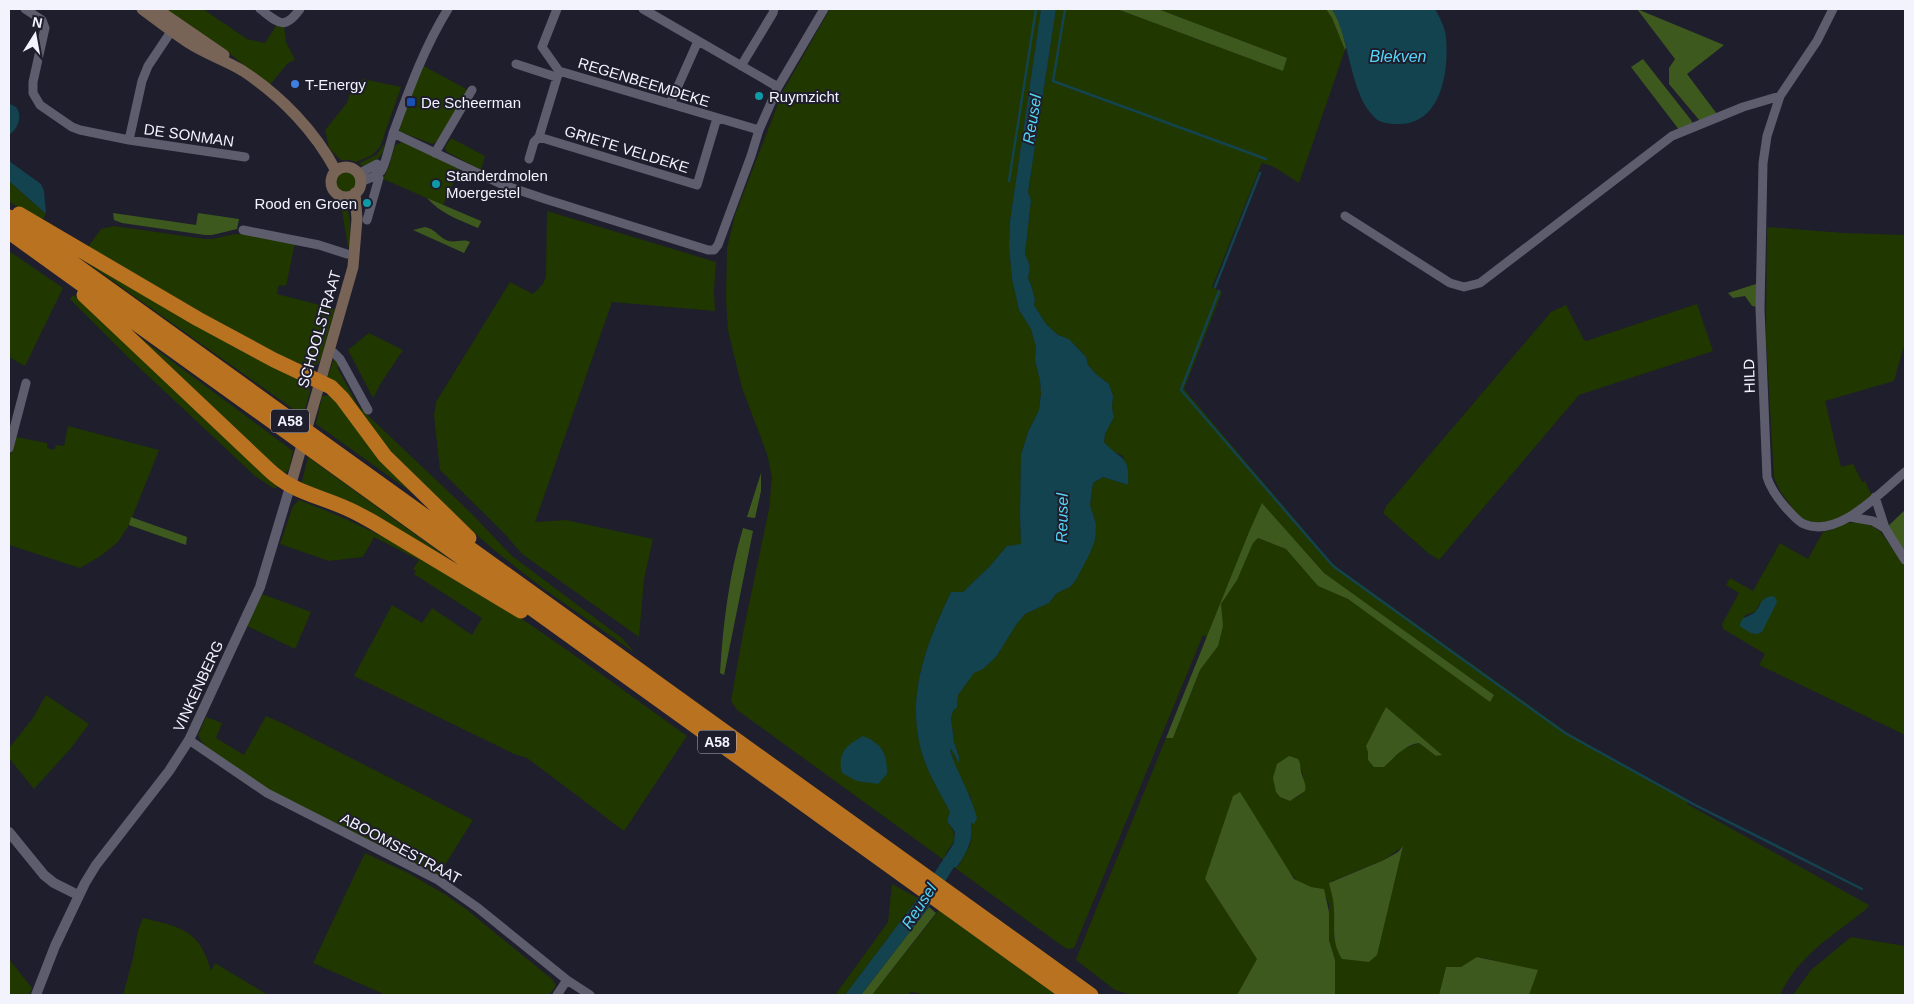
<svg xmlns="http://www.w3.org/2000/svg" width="1914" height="1004" font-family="Helvetica,sans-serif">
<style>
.green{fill:#213700;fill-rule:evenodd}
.forest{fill:#3e591e}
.water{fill:#13434f}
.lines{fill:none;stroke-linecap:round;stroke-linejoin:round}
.stream{stroke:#13434f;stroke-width:2.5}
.minor{stroke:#5d5d6e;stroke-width:9}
.tertiary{stroke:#5d5d6e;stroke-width:10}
.secondary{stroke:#786357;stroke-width:11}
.motorway{stroke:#b87220;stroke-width:15}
.shop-dot{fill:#3f7fe0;stroke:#1e1e2c;stroke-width:2}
.culture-dot{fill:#0f9aa8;stroke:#1e1e2c;stroke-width:2}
.transit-dot{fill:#1a4fb4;stroke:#1e1e2c;stroke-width:2}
.labels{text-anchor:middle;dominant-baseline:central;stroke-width:4;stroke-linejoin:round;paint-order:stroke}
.shield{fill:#1e1e2c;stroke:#b3b3bf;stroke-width:1}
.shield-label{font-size:14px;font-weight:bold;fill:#f3f3fe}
.street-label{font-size:15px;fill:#f3f3fe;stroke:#1e1e2c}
.poi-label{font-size:15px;fill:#f3f3fe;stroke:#1e1e2c;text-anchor:start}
.water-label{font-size:16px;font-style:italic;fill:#56d5f8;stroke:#1e1e2c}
</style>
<rect width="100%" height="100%" fill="#1e1e2c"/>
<!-- green -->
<path class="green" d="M166,9H203L247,39L265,43L277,24L284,26L286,42L295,60L288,63L269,86L227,51Z
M830,9H1041L1010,221L1009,246L1012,279L1019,310L1031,329L1036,347L1035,360L1040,380L1041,393L1039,410L1028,432L1021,455L1020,515L1021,545L1007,546L989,567L963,592H951C928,641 907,690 920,746C925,769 939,791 950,812L947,821C964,845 948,841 944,860L737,710L731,701L743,633L769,509L772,477L767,454L742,388L728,330L726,300L727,248L735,215L783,91Z
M1056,9H1117L1283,71L1287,58L1158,9H1326L1332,18L1345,50L1299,183L1274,167L1262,163L1212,287L1222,292L1184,389L1330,561L1338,568L1568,733L1689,801L1687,804L1867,904L1869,906L1864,911C1831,937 1798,956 1780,995H1529L1532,986L1500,962L1480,957L1461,967H1446L1439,995H1335V960L1329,940V904L1322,888C1309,889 1296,883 1290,872L1205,879L1257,959L1237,995H1132L1115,990L1076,960L1078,954L1164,743L1166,738H1173L1200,670L1218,646L1220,605L1208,638L1203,635L1074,948L1067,949L1061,945L954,867H958L970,845L972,831L971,798L961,781L950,751L951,749L956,759L959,757L954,742L951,718L953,711L957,707L958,695L964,686L974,672L983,669L996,657L1016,625L1025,614L1049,603L1057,593L1070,587L1076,580L1096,524L1090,505L1093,483L1103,477L1128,485L1123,456L1111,450L1104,442L1105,434L1114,417L1112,408L1113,396L1109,384L1097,375L1088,365L1086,357L1069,339L1058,335L1046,324L1034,305L1035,299L1031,285L1028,278L1030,266L1025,254L1031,200L1028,192ZM1263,504L1324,573L1494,695L1490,701L1348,599L1318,586L1286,549L1258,538L1253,543L1222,601L1249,532ZM1386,707L1441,755L1436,756L1419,743L1403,749L1396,756L1368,760V752ZM1301,767L1303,777L1300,795L1290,801L1280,797ZM1402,847L1369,962L1343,959C1329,940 1336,926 1334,905C1333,897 1330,889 1330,882L1384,860Z
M422,65L468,90L438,141L432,144L401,132L399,129Z
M363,79L401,87L380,147L372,155L356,162L349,160H341L329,148L325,130L347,103L350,94Z
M451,138L485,156L481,170L447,152L445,147Z
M402,142L460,169L443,205L383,179L389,166L395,145Z
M385,144C384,156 375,163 363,167L359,163L376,155Z
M336 182a10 10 0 1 1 20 0a10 10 0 1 1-20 0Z
M9,181L46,214L43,219L59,229L9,202Z
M341,205L347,207L350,221L351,244L348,247Z
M547,211L716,262L714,291L715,311L612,302L535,522L566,520L653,539L644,579L639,637L522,554L503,532L440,470L434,415L436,402L510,282L533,294L543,284L546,276Z
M114,226L205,239C217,240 228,234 240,234C258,233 277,240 295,243L286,286L279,285L277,294L335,309L320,361L314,367L309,369L264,349L88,247L101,229Z
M1767,227L1844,233L1905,235V342L1894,381L1825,401L1841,467L1853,464L1862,482L1865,481L1872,496L1837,521L1816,526L1799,517L1780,491L1774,477L1766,339Z
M65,247L310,383V392L303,416Z
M9,251L63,288L25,366L9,357Z
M73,295L84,302L271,480L277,487L276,488H273L255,476L129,358L70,299Z
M1697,304L1713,351L1579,395L1439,560L1428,553L1383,513L1387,505L1551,312L1566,305L1584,340L1586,341Z
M369,333L403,350L381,383L373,398L348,350Z
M138,336L293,451L289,469L284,475Z
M334,359L340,364L337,367L358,406L471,513L512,556L622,638L635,653L544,589L494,550L470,529L390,453L327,378Z
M331,395L425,502L316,424L322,396Z
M68,426L159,450L129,525L118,542L102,555L80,568L9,545V459L16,437L47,443V448L54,450L56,445L64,446Z
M308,457L463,569L304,488L302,481Z
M299,500C442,553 564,648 687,736L624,831L527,758L514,754L354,676L392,605L422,623L432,608L472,635L482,618L414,574L416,571L413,569L419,560L374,537L363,557L329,561L280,544L293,506Z
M1860,522L1872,526L1880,531L1905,566V735L1759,665L1765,654L1723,629L1722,624L1739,593L1726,585L1730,578L1753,591L1780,543L1808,559L1823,532L1837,528L1835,524ZM1761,601L1752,634L1744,616L1756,611Z
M262,594L311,612L295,649L247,626Z
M46,695L89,724L71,748L34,789L9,758V748L33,718Z
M266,716L284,724L473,820L438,876L261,787L208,749L201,741L198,735L206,717L222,723L216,738L244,755Z
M365,853L408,873L446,895L466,909L553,980L556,986L549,995H386L313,963Z
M892,884L918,898L845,995H835L888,922Z
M939,910L1058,995H926L912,992L906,995H872Z
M143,918C181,927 200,930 211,971L215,963L268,995H123L133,958L138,930Z
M1851,937L1905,946V995H1793L1811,970Z
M9,959L32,988L29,995H9Z"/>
<!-- forest -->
<path class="forest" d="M1117,9H1158L1287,58L1283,71Z
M1326,9H1332L1340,22L1346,47L1345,50L1332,18Z
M1637,9L1724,45L1687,74L1717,114L1700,121L1669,84V68L1675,59Z
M1643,59L1691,120L1693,124L1680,131L1631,67Z
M427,198L481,221V222L478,228C459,220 440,213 427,198Z
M113,213L196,225L198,213L239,219L237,229L212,235H205L122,223L114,220Z
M425,227C435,229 438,236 446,240C455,244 462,238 470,242L464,253L413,230Z
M1759,283V307L1752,306L1745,296L1733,298L1728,293Z
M761,473V491L755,518L747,517Z
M1262,503L1324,573L1494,695L1490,702L1348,599L1318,586L1286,549L1258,538L1253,543L1237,580L1221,604L1223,626L1218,646L1200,670L1173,738H1166L1249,532Z
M1905,510V555L1886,528Z
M131,517L187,537L186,545L129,525Z
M743,528L753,531L724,675L720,673C723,624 729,575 743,528Z
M1386,707L1442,755L1436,756L1419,743C1404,745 1394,758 1384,767H1374L1368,760V752L1366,746Z
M1289,756L1298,759C1301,764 1300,766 1301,771C1302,779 1307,783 1305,791L1290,801L1280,797L1276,792L1273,778L1277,764Z
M1240,792L1294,879L1311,887L1324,889L1329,912V940L1335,960V995H1237L1257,959L1205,879L1233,796Z
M1403,846L1377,955L1369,962L1342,959C1331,942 1335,928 1334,910C1334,901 1331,892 1329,883L1384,860L1398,852Z
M929,907L936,913L872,995H861Z
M1477,957L1538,970L1529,995H1439L1446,967H1461Z"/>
<!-- water -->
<path class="water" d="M1041,9H1056L1028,192L1031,200L1025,254L1030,266L1028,278L1031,285L1035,299L1034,305L1046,324L1058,335L1069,339L1086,357L1088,365L1097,375L1109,384L1113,396L1112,408L1114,417L1105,434L1104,442C1121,461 1130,454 1128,485L1103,477L1093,483L1090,505L1096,524L1095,540L1090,553L1076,580L1070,587L1057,593L1049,603L1025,614L1016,625L996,657L983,669L974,673L958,695L957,707L953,711L951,718L954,742L959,757V763L951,749L950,751C958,774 971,795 977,818L974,824L971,823C974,839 966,854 957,867H954L929,907L861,995H845L918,898L954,843L955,832L947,821L950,812C939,791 925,769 920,746C907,690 928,641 951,592H963L989,567L1007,546L1021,544L1020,515L1021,455L1028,432L1039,410L1041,393L1040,380L1035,360L1036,347L1031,329L1019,310L1012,279L1009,246L1010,221Z
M1332,9H1435C1440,18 1445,27 1446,37C1449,70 1442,123 1400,124C1392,124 1381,124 1375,118C1349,93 1351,41 1332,9Z
M10,104L16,107C23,116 18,129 9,135V105Z
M9,161L41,184L44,191L46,214L9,181Z
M1771,596L1775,597L1777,602L1762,632C1753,637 1748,631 1740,626C1741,616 1747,618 1754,613C1762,606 1758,600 1771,596Z
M863,736C883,744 887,754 887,774L878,784L857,781L842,773C837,752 846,746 863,736Z"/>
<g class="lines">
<!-- stream -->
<path class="stream" d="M1065,9L1053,81L1266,159
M1009,181L1036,9
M1215,287L1260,173
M1219,291L1181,390L1333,566L1565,733L1695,805L1862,889"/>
<!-- minor -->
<path class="minor" d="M25,9L42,20L45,28L33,82V93L40,105L72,127L80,130L129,140L245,157
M260,9C279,23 284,31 300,9
M557,9L542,47L559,71L759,130
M643,9L778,87
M1833,9L1817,41L1780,96L1767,136L1763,163L1760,309L1767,477C1771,490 1778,499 1787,509C1792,514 1798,522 1804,524C1838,539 1881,492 1905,472
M516,64L556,77
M741,66L773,13L774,9
M559,71L539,137L697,185L717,118
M670,104L698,41
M393,133L501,184L545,199L708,250H714L718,245L751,156L759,130L778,87L824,9
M129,140L142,81L148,66L174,27
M435,153L472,90
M529,159L534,142L539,137
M358,174L377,164
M360,182C367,179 376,177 381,171C386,165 391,137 395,128C410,87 425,46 448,9
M1345,216L1450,283L1464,287L1480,283L1672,136L1743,107L1780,96
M367,220L379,178L374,166
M243,230L319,245L347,254
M329,351L334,353L340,359L368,410
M9,448L26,383
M1875,497L1885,528L1905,560
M1850,517L1873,521L1885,528
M189,740L267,793L438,880L478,908L567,980L590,995
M557,995L567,980"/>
<!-- tertiary -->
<path class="tertiary" d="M9,832L44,875L54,883L78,895
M36,995L55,946L85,883L96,865L169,771L189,740L260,587L290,487"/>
<!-- secondary -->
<path class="secondary" d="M142,9C158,21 175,34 192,45C208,55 227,61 243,71C281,96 315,131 336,171
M157,9L224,55
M331 182a15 15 0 1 1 30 0a15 15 0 1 1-30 0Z
M290,487L353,267L357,219L355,193"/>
<!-- motorway -->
<path class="motorway" d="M19,214L198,319L274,360L331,387L342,398L385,456L469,538
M9,217L1091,995
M9,232L1069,995
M84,295L268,469C293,493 318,495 348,509C357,513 364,517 373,522L521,611"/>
</g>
<!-- markers -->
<circle class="shop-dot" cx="295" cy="84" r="5"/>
<g class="culture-dot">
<circle cx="759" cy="96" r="5"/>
<circle cx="436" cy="184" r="5"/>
<circle cx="367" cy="203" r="5"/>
</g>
<rect class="transit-dot" x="406" y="97" width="10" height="10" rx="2.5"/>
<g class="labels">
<!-- shield labels -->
<g class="shield">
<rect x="271" y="409.5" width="38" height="23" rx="4"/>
<rect x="698" y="730.5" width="38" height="23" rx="4"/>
</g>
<g class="shield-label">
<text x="290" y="421">A58</text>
<text x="717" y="742">A58</text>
</g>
<!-- street labels -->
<g class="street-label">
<text transform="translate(644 82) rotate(17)">REGENBEEMDEKE</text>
<text transform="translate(189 135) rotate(8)">DE SONMAN</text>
<text transform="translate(627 149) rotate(17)">GRIETE VELDEKE</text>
<text transform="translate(319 329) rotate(-74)">SCHOOLSTRAAT</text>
<text transform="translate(1749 376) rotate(-92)">HILD</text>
<text transform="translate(198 686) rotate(-65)">VINKENBERG</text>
<text transform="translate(401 848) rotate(28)">ABOOMSESTRAAT</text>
</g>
<!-- poi labels -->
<g class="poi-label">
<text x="305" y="84">T-Energy</text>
<text x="769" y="96">Ruymzicht</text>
<text x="421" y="102">De Scheerman</text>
<text x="446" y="175">Standerdmolen<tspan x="446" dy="17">Moergestel</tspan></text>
<text x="357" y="203" text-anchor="end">Rood en Groen</text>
</g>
<!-- water labels -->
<g class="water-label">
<text x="1398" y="56">Blekven</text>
<text transform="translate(1032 119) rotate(-81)">Reusel</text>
<text transform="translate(1062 518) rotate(-89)">Reusel</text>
<text transform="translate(919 906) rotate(-57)">Reusel</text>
</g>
</g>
<!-- border -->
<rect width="1914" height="1004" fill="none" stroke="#f3f3fe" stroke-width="20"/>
<!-- north arrow -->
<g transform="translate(35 35) rotate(11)" stroke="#1e1e2c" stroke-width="4" paint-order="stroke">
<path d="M0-4L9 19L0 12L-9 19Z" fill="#f3f3fe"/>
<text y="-8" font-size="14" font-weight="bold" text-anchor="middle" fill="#f3f3fe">N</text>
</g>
</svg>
